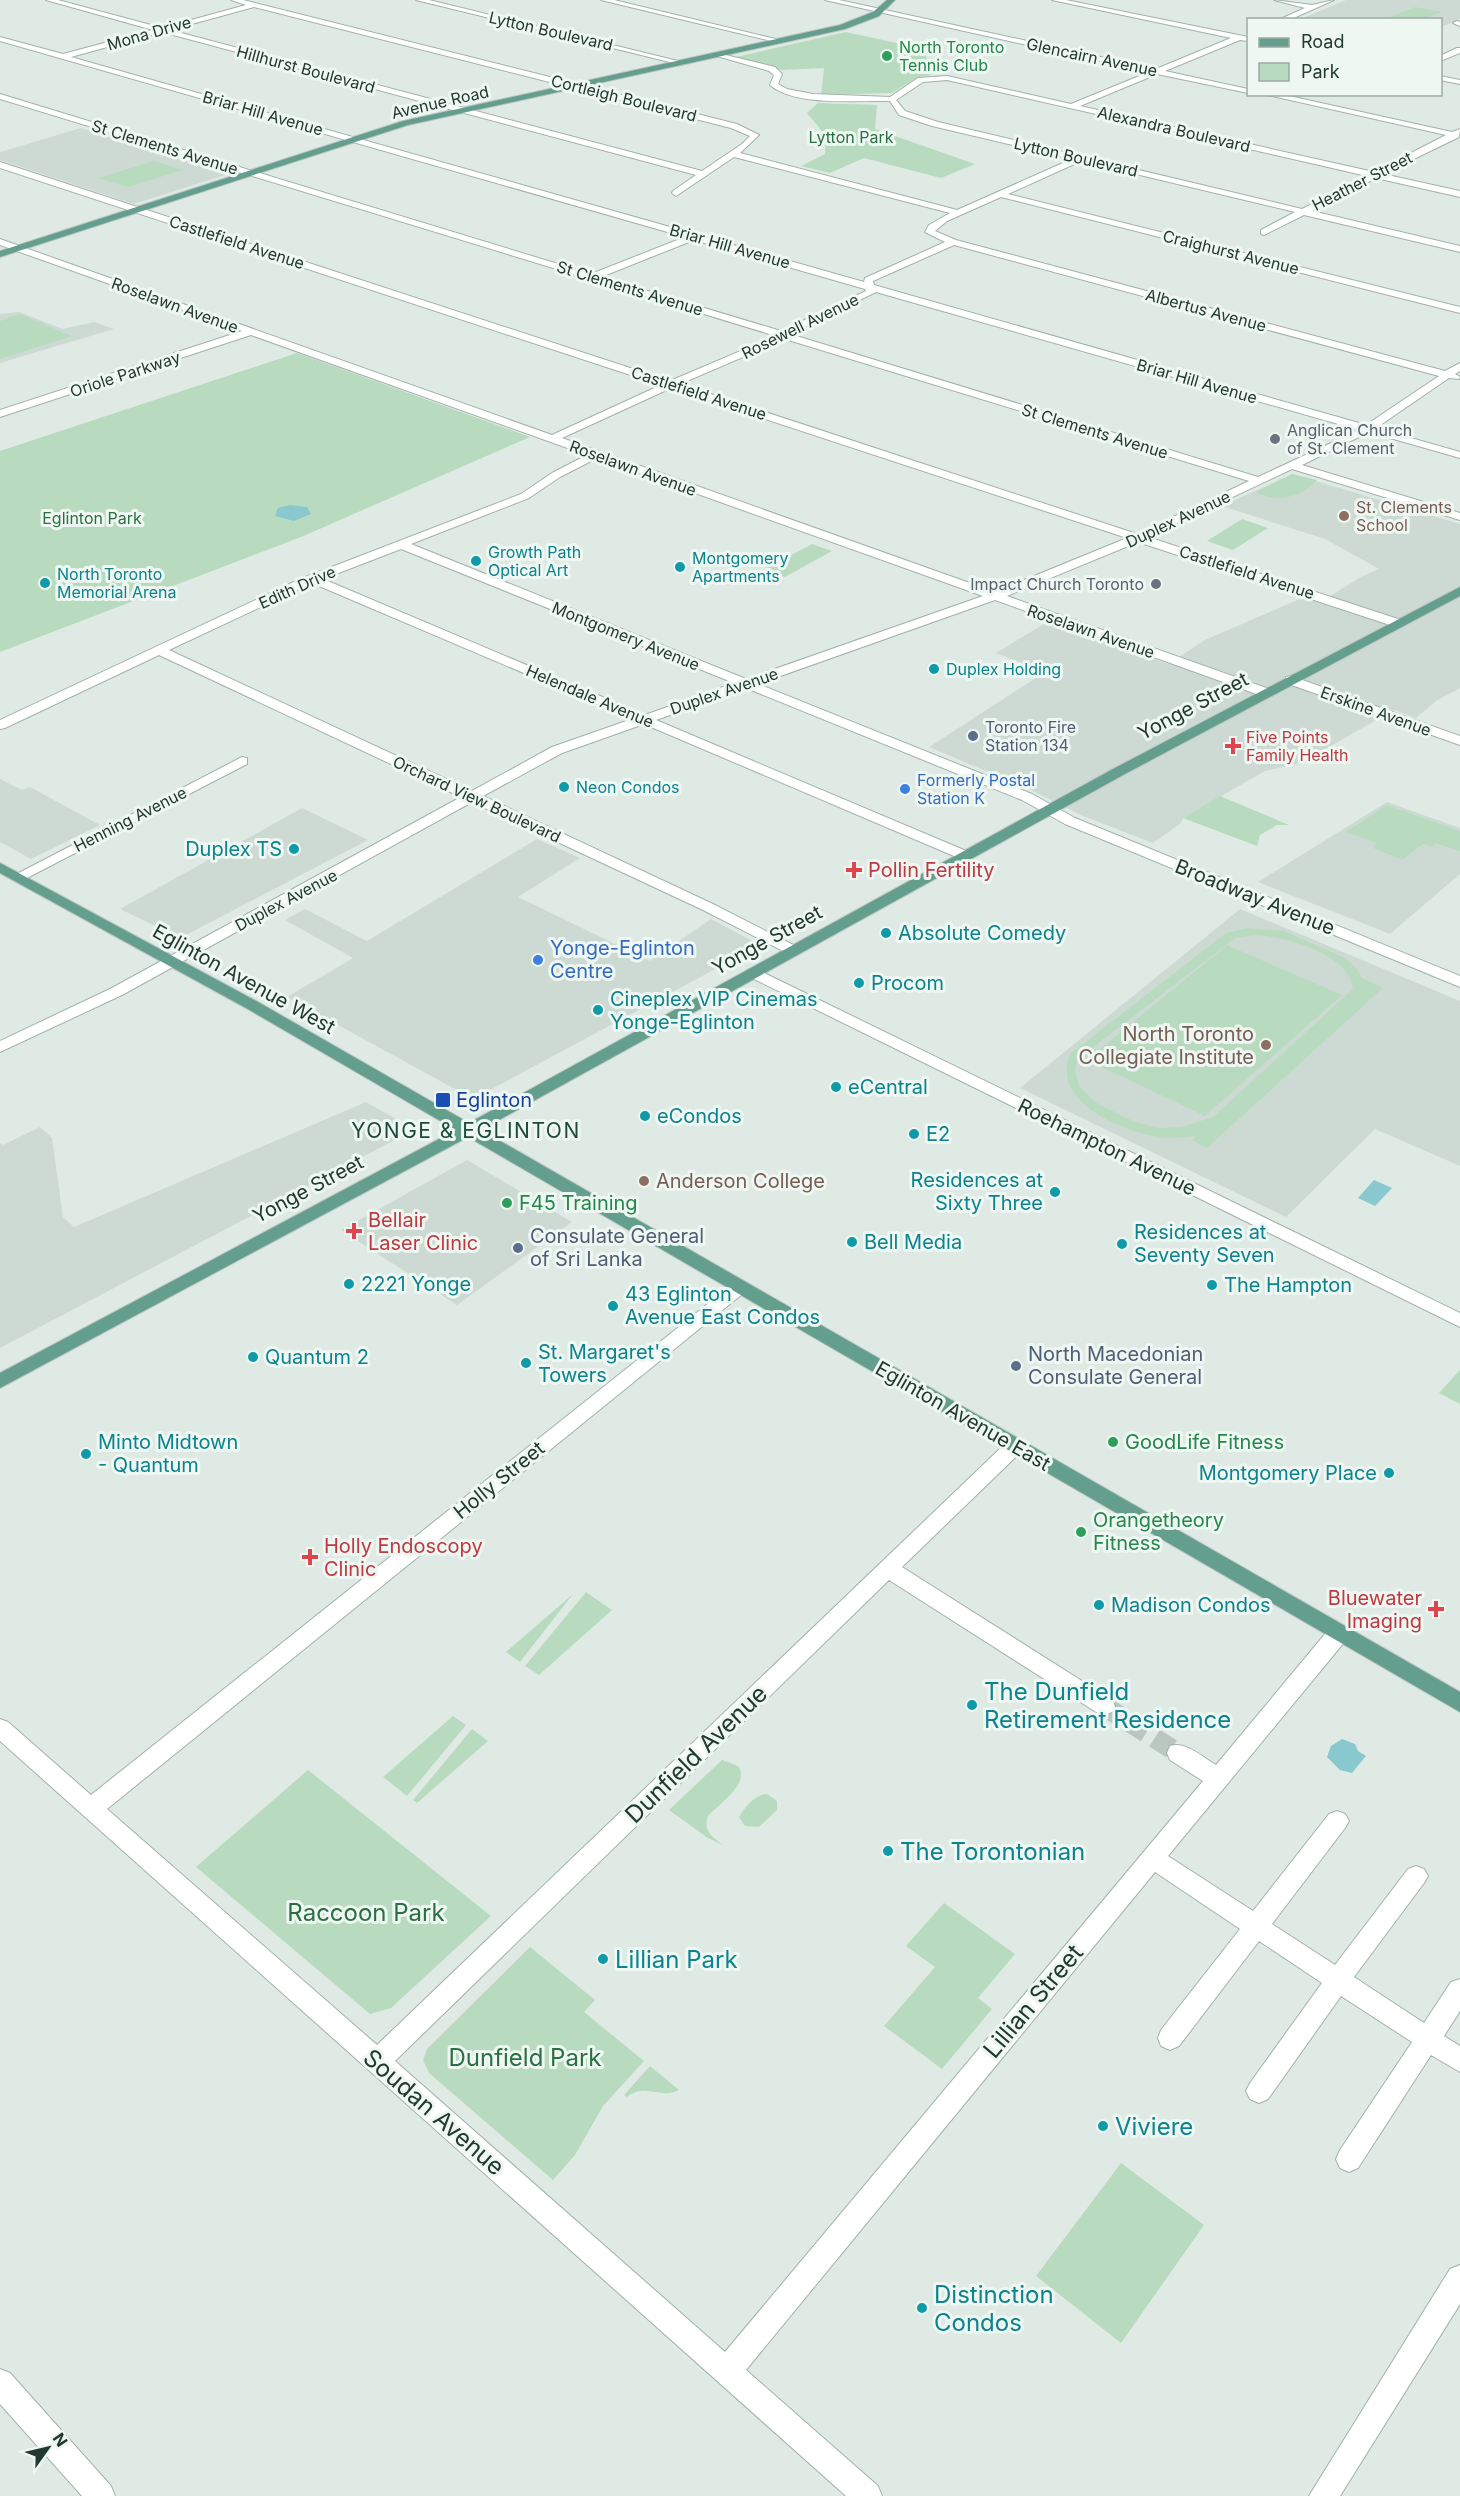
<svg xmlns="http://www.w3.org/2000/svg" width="1460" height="2496" font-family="Inter,sans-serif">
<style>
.built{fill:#cddad3}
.green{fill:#b8dbbf;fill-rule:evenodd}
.water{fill:#88c8ce}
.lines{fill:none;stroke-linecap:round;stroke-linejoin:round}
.minor-tunnel{stroke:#b9c7c0;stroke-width:20;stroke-dasharray:20 10;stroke-linecap:butt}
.minor-casing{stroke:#a2b1ab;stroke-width:2}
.major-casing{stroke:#bcc4c1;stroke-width:2}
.minor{fill:#fff;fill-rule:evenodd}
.major{fill:#649e8c;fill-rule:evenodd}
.leisure-dot{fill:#2e9e5b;stroke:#eff7f2;stroke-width:2}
.worship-dot{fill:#6b7280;stroke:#eff7f2;stroke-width:2}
.education-dot{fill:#8d6e63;stroke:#eff7f2;stroke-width:2}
.culture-dot{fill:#0f9aa8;stroke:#eff7f2;stroke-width:2}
.service-dot{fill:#5c6f8a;stroke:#eff7f2;stroke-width:2}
.health-dot{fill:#e0444e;stroke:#eff7f2;stroke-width:2}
.shop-dot{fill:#3f7fe0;stroke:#eff7f2;stroke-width:2}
.transit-dot{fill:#1a4fb4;stroke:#eff7f2;stroke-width:2}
.labels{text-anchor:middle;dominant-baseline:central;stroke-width:6;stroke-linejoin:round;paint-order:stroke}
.far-street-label{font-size:16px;fill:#213931;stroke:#eff7f2}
.far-leisure-label{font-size:16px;fill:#27864d;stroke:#eff7f2;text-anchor:start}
.far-park-label{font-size:16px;fill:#2c6f42;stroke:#eff7f2}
.far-worship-label{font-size:16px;fill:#5b616d;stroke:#eff7f2;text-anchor:start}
.far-education-label{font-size:16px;fill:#785e54;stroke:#eff7f2;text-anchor:start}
.far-culture-label{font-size:16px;fill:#0d838f;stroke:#eff7f2;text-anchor:start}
.far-service-label{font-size:16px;fill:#4e5e75;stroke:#eff7f2;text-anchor:start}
.far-health-label{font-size:16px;fill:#be3a42;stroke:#eff7f2;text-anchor:start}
.far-shop-label{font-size:16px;fill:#366cbe;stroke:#eff7f2;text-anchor:start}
.street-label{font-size:20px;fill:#213931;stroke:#eff7f2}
.culture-label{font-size:20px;fill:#0d838f;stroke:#eff7f2;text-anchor:start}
.health-label{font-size:20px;fill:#be3a42;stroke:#eff7f2;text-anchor:start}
.shop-label{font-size:20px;fill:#366cbe;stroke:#eff7f2;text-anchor:start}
.education-label{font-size:20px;fill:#785e54;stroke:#eff7f2;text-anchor:end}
.transit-label{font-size:20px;fill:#164399;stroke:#eff7f2;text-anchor:start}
.leisure-label{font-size:20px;fill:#27864d;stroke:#eff7f2;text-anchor:start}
.service-label{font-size:20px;fill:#4e5e75;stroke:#eff7f2;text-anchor:start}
.neighbourhood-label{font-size:21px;letter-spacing:1.5px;fill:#1d4a3d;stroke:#eff7f2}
.near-culture-label{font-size:24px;fill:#0d838f;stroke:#eff7f2;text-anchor:start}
.near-street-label{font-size:24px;fill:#213931;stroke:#eff7f2}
.near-park-label{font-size:24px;fill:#2c6f42;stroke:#eff7f2}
</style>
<rect width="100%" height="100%" fill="#dfeae4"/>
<!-- built -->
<path class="built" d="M1346,0H1460V19L1441,27L1440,20H1298Z
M81,128L228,174L134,204L0,160V152Z
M19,312L63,329L94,322L114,329L0,363V314Z
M1292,474L1460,524V688L1436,701L1416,718L1394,710L1301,763L1265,771L1183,818L1181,823L1153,843L1083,816L1031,790L929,747L1045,672L996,653L1047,622L1168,664L1205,640L1304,597L1320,602L1361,577L1379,569L1325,539L1222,506Z
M0,779L22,790L30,787L100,825L31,859L0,842Z
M1387,802L1460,828V874L1390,934L1258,882Z
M302,808L368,840L180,938L120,909Z
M537,839L580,858L518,897L650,961L711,919L760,945L473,1099L287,997L353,958L285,920L305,909L367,941Z
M1240,909L1460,1001V1166L1375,1129L1286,1217L1020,1088Z
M366,1102L396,1119L410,1132L0,1348V1143L3,1145L40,1127L52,1138L63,1217L74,1227Z
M467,1160L572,1222L457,1305L341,1230Z"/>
<!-- green -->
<path class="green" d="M1415,7L1442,12L1424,19L1390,17Z
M846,32L924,49L931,75L916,78L892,93L821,95L824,68L782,70L736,57Z
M818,103L877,105L875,129L975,164L941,178L864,158L830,173L801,166L825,154L826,136L807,113Z
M154,161L183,170L128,187L98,178Z
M20,314L72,336L0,359V321Z
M297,353L530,437L301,537L0,652V451Z
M1292,474L1317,480C1301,497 1277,504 1256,492Z
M1242,519L1268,528L1233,550L1207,541Z
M812,544L832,551L785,577L765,569Z
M1220,796L1289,825H1277L1260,835L1257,846L1183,818Z
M1387,805L1460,831V851L1435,843L1432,847L1423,844L1402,860L1373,848L1377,843L1346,832Z
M1248,928L1284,931L1345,958L1357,969L1362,978L1383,988L1207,1148L1192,1140L1196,1136C1187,1137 1177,1138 1168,1138C1129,1135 1049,1104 1070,1054L1226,933ZM1256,935C1286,937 1349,953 1353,989L1213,1117L1181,1127L1159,1128L1135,1122L1095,1102L1079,1086L1075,1070L1077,1062L1087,1052L1235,938Z
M1227,945L1342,995L1205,1116L1087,1060Z
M1460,1370V1404L1439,1393Z
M586,1592L612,1610L539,1675L525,1666Z
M573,1594L520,1662L506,1652Z
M453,1716L466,1725L407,1796L383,1777Z
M472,1729L488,1741L417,1803L413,1800Z
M722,1760L738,1766C751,1783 719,1804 708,1816C703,1831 712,1837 723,1845L708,1838L669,1810Z
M308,1770L491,1916L391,2008L370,2014L196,1867Z
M767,1794L777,1801V1810L759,1827L745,1826L739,1817C745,1807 754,1795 767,1794Z
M944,1903L1015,1954L978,1998L992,2009L942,2069L884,2026L935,1967L906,1946Z
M530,1947L595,2000L584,2012L644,2061L603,2106L575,2155L553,2180L429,2073L423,2060L427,2049Z
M650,2066L679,2090C661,2100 645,2082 627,2097L624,2095Z
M1121,2163L1204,2225L1121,2343L1036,2276Z"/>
<!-- water -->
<path class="water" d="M290,505L307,507L311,514L294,521L275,516L278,508Z
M1374,1180L1392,1188L1375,1206L1358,1198Z
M1342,1739L1355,1744L1358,1751L1366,1756L1352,1773L1340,1770L1327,1757L1331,1746Z"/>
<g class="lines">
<!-- minor-tunnel -->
<path class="minor-tunnel" d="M1104,1706L1178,1753"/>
<!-- minor casing -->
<g class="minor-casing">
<path id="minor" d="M46,0H58L162,28L246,5L231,0H243L737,124L759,135L740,153L957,210L1072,159L932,126L899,115L890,101C856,100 796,107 770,85L774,75L769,71L713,55L717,53L775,67L782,74L778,84L787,89L813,94L890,97L918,78L947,76L1071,104L1149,72L825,0H839L1156,69L1231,38L1052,0H1066L1248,37V41L1240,40L1165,71L1248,89V93L1157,74L1080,106L1374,172L1446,135L1263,94H1280L1452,132L1460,129L1459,137L1383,174L1460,191V197L1376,178L1312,211L1460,246V252L1304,215L1264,235L1261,234V230L1295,212L1081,161L1008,194L1460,307V313L1001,197L947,221L935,231L956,240L1445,371L1460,363V371L1455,374L1460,377L1459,379L1449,378L1376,428L1460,452V458L1369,432L1302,465L1460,513V520L1292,469L1148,537L1401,620V626H1393L1138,542L1007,596L1272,690V696H1262L995,600L758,684L1032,794L1075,818L1460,976V987L1065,824L1022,800L746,688L656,720L971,853L973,856L971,859H961L644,724L562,753L483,796L713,904L799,948L802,951L799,954H789L703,910L472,802L122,995L0,1052V1041L110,989L461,797L159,655L5,728L0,729V720L298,580L521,494L552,473L587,455L251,335L0,417V410L242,331L0,245V239L552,435L661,385L0,168V162L670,381L776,336L0,99V94L591,274L685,237L0,41V37L63,54L153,30ZM254,7L731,128L750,136L742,144L702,171L170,30ZM162,32L696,175L673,191L672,193L676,196L734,157L950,213L929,225L925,232L945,242L865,278L864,282L71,57ZM947,80L1367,176L1302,209L938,122L905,111L896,100L923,82ZM694,240L865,289L866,291L781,331L601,277ZM954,245L1439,376L1366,425L874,285L873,281ZM876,292L1359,430L1258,477L790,334ZM785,339L1249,481L1137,534L680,384ZM671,388L1127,538L995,592L562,438ZM597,458L983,596L746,679L411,544L529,498L560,477ZM401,549L734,683L645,715L323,579ZM312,583L632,719L552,747L472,791L169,650Z
M416,0H429L686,63L682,65Z
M601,0H614L784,41L780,43Z
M1274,0L1312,5L1334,0L1289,20H1278L1305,8Z
M1457,21L1460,22V26L1453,23Z
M1457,48H1460V53L1440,61V56Z
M1440,76L1460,80V84L1440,80Z
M1291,676L1460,736V745L1286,683V677Z
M242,757L247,758V764L23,880L18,881L11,877Z
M754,968L1460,1313V1327L748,976L746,973L748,970Z
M740,1281L746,1283L749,1287L746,1291L107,1809L377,2045L1008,1441L1015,1439L1022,1441L1025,1446L1022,1451L902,1567L1112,1700L1115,1706L1112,1712L1104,1715L1096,1712L889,1580L395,2061L725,2352L1203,1781L1170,1760L1167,1753L1170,1746C1186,1741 1202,1757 1216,1765L1330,1628L1338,1626L1346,1628L1349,1634L1346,1640L1168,1856L1253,1911L1329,1814L1337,1811L1345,1814L1349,1821L1345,1828L1272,1924L1335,1965L1408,1869L1416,1866L1424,1869L1428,1876L1424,1883L1354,1977L1424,2023L1451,1982L1460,1979V2011L1444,2036L1460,2046V2072L1431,2055L1358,2168L1349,2172L1340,2168L1336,2159L1340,2150L1412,2042L1341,1996L1268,2099L1259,2103L1250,2099L1246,2091L1250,2083L1322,1983L1259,1941L1179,2046L1170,2050L1161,2046L1158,2038L1161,2030L1240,1929L1155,1872L746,2370L878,2486L882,2496H846L0,1741V1719L8,1722L91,1795L734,1283Z
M1460,2265V2304L1340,2496H1309L1450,2269Z
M0,2369L10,2373L111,2486L115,2496H82L0,2404Z"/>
</g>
<!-- major casing -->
<g class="major-casing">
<path id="major" d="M887,0H895L879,16L845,29L408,125L0,257V251L403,121L840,25L873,12Z
M1460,587V596L1123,775L481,1130L1460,1692V1712L468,1137L0,1388V1373L456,1130L246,1008L0,873V863L258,1002L469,1123L1113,769Z"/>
</g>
<!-- minor -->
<use href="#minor" class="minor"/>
<!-- major -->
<use href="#major" class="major"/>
</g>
<!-- markers -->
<g class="leisure-dot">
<circle cx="887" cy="56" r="6"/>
<circle cx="507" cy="1203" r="6"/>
<circle cx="1113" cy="1442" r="6"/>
<circle cx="1081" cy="1532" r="6"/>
</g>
<g class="worship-dot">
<circle cx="1275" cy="439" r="6"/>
<circle cx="1156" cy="584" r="6"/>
</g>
<g class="education-dot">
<circle cx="1344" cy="516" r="6"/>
<circle cx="1266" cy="1045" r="6"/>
<circle cx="644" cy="1181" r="6"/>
</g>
<g class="culture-dot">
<circle cx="476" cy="561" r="6"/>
<circle cx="680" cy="567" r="6"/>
<circle cx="45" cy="583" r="6"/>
<circle cx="934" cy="669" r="6"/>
<circle cx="564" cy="787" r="6"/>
<circle cx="294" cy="849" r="6"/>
<circle cx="886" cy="933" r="6"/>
<circle cx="859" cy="983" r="6"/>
<circle cx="598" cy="1010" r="6"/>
<circle cx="836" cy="1087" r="6"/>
<circle cx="645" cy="1116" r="6"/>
<circle cx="914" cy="1134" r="6"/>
<circle cx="1055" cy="1192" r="6"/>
<circle cx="852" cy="1242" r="6"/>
<circle cx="1122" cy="1244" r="6"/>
<circle cx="349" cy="1284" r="6"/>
<circle cx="1212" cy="1285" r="6"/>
<circle cx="613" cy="1306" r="6"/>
<circle cx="253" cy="1357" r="6"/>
<circle cx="526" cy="1363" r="6"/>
<circle cx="86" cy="1454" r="6"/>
<circle cx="1389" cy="1473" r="6"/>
<circle cx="1099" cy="1605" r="6"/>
<circle cx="972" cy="1705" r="6"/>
<circle cx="888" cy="1851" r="6"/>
<circle cx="603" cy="1959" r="6"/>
<circle cx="1103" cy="2126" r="6"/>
<circle cx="922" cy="2308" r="6"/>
</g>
<g class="service-dot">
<circle cx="973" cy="736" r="6"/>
<circle cx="518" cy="1248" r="6"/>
<circle cx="1016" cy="1366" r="6"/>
</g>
<g class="health-dot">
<path d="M1230 737h6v6h6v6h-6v6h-6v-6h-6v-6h6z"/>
<path d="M851 861h6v6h6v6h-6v6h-6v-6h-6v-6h6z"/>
<path d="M351 1222h6v6h6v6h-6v6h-6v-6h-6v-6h6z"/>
<path d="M307 1548h6v6h6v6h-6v6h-6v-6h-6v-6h6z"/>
<path d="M1433 1600h6v6h6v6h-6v6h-6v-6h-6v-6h6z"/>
</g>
<g class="shop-dot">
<circle cx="905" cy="789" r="6"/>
<circle cx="538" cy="960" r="6"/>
</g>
<rect class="transit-dot" x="435" y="1092" width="16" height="16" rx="3"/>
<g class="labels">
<!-- far-street labels -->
<g class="far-street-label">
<text transform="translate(551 31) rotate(13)">Lytton Boulevard</text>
<text transform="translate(149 33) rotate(-16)">Mona Drive</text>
<text transform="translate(1092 57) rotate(12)">Glencairn Avenue</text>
<text transform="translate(306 69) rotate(15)">Hillhurst Boulevard</text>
<text transform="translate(624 98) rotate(14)">Cortleigh Boulevard</text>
<text transform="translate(440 102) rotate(-13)">Avenue Road</text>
<text transform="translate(263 113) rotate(16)">Briar Hill Avenue</text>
<text transform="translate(1174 129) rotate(13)">Alexandra Boulevard</text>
<text transform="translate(165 147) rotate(17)">St Clements Avenue</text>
<text transform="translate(1076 157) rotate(13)">Lytton Boulevard</text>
<text transform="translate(1362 181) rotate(-27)">Heather Street</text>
<text transform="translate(237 242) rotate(18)">Castlefield Avenue</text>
<text transform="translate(730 246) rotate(16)">Briar Hill Avenue</text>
<text transform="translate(1231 252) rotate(14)">Craighurst Avenue</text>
<text transform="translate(630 288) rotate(17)">St Clements Avenue</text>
<text transform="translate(175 305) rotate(20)">Roselawn Avenue</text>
<text transform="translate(1206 310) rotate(15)">Albertus Avenue</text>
<text transform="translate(800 326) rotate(-26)">Rosewell Avenue</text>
<text transform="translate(125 374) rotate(-18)">Oriole Parkway</text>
<text transform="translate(1197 381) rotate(16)">Briar Hill Avenue</text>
<text transform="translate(699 393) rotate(18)">Castlefield Avenue</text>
<text transform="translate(1095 431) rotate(17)">St Clements Avenue</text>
<text transform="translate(633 468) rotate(20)">Roselawn Avenue</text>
<text transform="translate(1178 519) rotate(-25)">Duplex Avenue</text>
<text transform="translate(1247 572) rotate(18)">Castlefield Avenue</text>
<text transform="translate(297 587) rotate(-24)">Edith Drive</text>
<text transform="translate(1091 631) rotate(19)">Roselawn Avenue</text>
<text transform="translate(626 636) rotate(22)">Montgomery Avenue</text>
<text transform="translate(724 691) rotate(-19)">Duplex Avenue</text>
<text transform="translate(590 696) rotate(23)">Helendale Avenue</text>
<text transform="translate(1376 711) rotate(20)">Erskine Avenue</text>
<text transform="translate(477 799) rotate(25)">Orchard View Boulevard</text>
<text transform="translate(130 819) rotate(-27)">Henning Avenue</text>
<text transform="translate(286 900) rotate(-28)">Duplex Avenue</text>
</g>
<!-- far-leisure labels -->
<g class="far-leisure-label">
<text x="899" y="47">North Toronto<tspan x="899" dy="18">Tennis Club</tspan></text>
</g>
<!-- far-park labels -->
<g class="far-park-label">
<text x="851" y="137">Lytton Park</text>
<text x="92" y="518">Eglinton Park</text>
</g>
<!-- far-worship labels -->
<g class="far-worship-label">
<text x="1287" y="430">Anglican Church<tspan x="1287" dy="18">of St. Clement</tspan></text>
<text x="1144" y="584" text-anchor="end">Impact Church Toronto</text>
</g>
<!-- far-education labels -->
<g class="far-education-label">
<text x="1356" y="507">St. Clements<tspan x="1356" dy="18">School</tspan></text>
</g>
<!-- far-culture labels -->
<g class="far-culture-label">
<text x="488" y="552">Growth Path<tspan x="488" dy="18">Optical Art</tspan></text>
<text x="692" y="558">Montgomery<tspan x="692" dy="18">Apartments</tspan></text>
<text x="57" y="574">North Toronto<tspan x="57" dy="18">Memorial Arena</tspan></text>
<text x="946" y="669">Duplex Holding</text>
<text x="576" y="787">Neon Condos</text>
</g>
<!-- far-service labels -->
<g class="far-service-label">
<text x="985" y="727">Toronto Fire<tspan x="985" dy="18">Station 134</tspan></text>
</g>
<!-- far-health labels -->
<g class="far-health-label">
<text x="1246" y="737">Five Points<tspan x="1246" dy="18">Family Health</tspan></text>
</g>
<!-- far-shop labels -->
<g class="far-shop-label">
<text x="917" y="780">Formerly Postal<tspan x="917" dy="18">Station K</tspan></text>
</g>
<!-- street labels -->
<g class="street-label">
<text transform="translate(1193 706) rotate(-28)">Yonge Street</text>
<text transform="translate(1255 897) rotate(22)">Broadway Avenue</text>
<text transform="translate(767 940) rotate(-29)">Yonge Street</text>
<text transform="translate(244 979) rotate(29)">Eglinton Avenue West</text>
<text transform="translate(1107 1147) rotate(26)">Roehampton Avenue</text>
<text transform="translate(308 1189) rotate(-28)">Yonge Street</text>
<text transform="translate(963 1416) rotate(30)">Eglinton Avenue East</text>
<text transform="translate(499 1480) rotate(-39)">Holly Street</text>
</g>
<!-- culture labels -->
<g class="culture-label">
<text x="282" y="849" text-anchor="end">Duplex TS</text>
<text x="898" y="933">Absolute Comedy</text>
<text x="871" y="983">Procom</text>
<text x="610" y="999">Cineplex VIP Cinemas<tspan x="610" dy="23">Yonge-Eglinton</tspan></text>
<text x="848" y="1087">eCentral</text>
<text x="657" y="1116">eCondos</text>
<text x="926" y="1134">E2</text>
<text x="1043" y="1180" text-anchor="end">Residences at<tspan x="1043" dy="23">Sixty Three</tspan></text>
<text x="1134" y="1232">Residences at<tspan x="1134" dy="23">Seventy Seven</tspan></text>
<text x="864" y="1242">Bell Media</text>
<text x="361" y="1284">2221 Yonge</text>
<text x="1224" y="1285">The Hampton</text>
<text x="625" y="1294">43 Eglinton<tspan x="625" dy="23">Avenue East Condos</tspan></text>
<text x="538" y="1352">St. Margaret's<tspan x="538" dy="23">Towers</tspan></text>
<text x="265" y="1357">Quantum 2</text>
<text x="98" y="1442">Minto Midtown<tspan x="98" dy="23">- Quantum</tspan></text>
<text x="1377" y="1473" text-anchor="end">Montgomery Place</text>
<text x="1111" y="1605">Madison Condos</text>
</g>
<!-- health labels -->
<g class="health-label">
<text x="868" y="870">Pollin Fertility</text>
<text x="368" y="1220">Bellair<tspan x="368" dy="23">Laser Clinic</tspan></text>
<text x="324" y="1546">Holly Endoscopy<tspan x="324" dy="23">Clinic</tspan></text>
<text x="1422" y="1598" text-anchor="end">Bluewater<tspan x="1422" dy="23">Imaging</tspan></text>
</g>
<!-- shop labels -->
<g class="shop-label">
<text x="550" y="948">Yonge-Eglinton<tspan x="550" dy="23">Centre</tspan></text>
</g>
<!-- education labels -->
<g class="education-label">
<text x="1254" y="1034">North Toronto<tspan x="1254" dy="23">Collegiate Institute</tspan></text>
<text x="656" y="1181" text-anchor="start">Anderson College</text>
</g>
<!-- transit labels -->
<g class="transit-label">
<text x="456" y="1100">Eglinton</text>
</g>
<!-- leisure labels -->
<g class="leisure-label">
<text x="519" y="1203">F45 Training</text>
<text x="1125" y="1442">GoodLife Fitness</text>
<text x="1093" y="1520">Orangetheory<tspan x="1093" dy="23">Fitness</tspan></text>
</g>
<!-- service labels -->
<g class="service-label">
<text x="530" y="1236">Consulate General<tspan x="530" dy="23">of Sri Lanka</tspan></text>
<text x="1028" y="1354">North Macedonian<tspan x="1028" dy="23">Consulate General</tspan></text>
</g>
<!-- neighbourhood labels -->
<g class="neighbourhood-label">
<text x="466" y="1130">YONGE &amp; EGLINTON</text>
</g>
<!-- near-culture labels -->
<g class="near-culture-label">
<text x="984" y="1691">The Dunfield<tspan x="984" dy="28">Retirement Residence</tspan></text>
<text x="900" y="1851">The Torontonian</text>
<text x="615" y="1959">Lillian Park</text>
<text x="1115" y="2126">Viviere</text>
<text x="934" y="2294">Distinction<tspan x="934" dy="28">Condos</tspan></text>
</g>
<!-- near-street labels -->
<g class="near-street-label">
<text transform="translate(696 1754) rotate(-44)">Dunfield Avenue</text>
<text transform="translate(1033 2001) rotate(-50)">Lillian Street</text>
<text transform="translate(434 2112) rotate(41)">Soudan Avenue</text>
</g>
<!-- near-park labels -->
<g class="near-park-label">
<text x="366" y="1912">Raccoon Park</text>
<text x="525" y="2057">Dunfield Park</text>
</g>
</g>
<!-- legend -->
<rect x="1247" y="18" width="195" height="78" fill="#eff7f2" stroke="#9daba5" stroke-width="1.5"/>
<rect x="1259" y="38" width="30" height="9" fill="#649e8c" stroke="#9daba5" stroke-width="1.5"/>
<text x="1301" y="48" font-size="18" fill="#213931">Road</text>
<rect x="1259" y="63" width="30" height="18" fill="#b8dbbf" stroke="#9daba5" stroke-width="1.5"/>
<text x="1301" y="78" font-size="18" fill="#213931">Park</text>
<!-- north arrow -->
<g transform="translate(48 2448) rotate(56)" stroke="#eff7f2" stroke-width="4.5" paint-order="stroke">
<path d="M0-4.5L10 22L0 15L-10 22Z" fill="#213931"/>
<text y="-9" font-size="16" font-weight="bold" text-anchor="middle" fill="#213931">N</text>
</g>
</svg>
